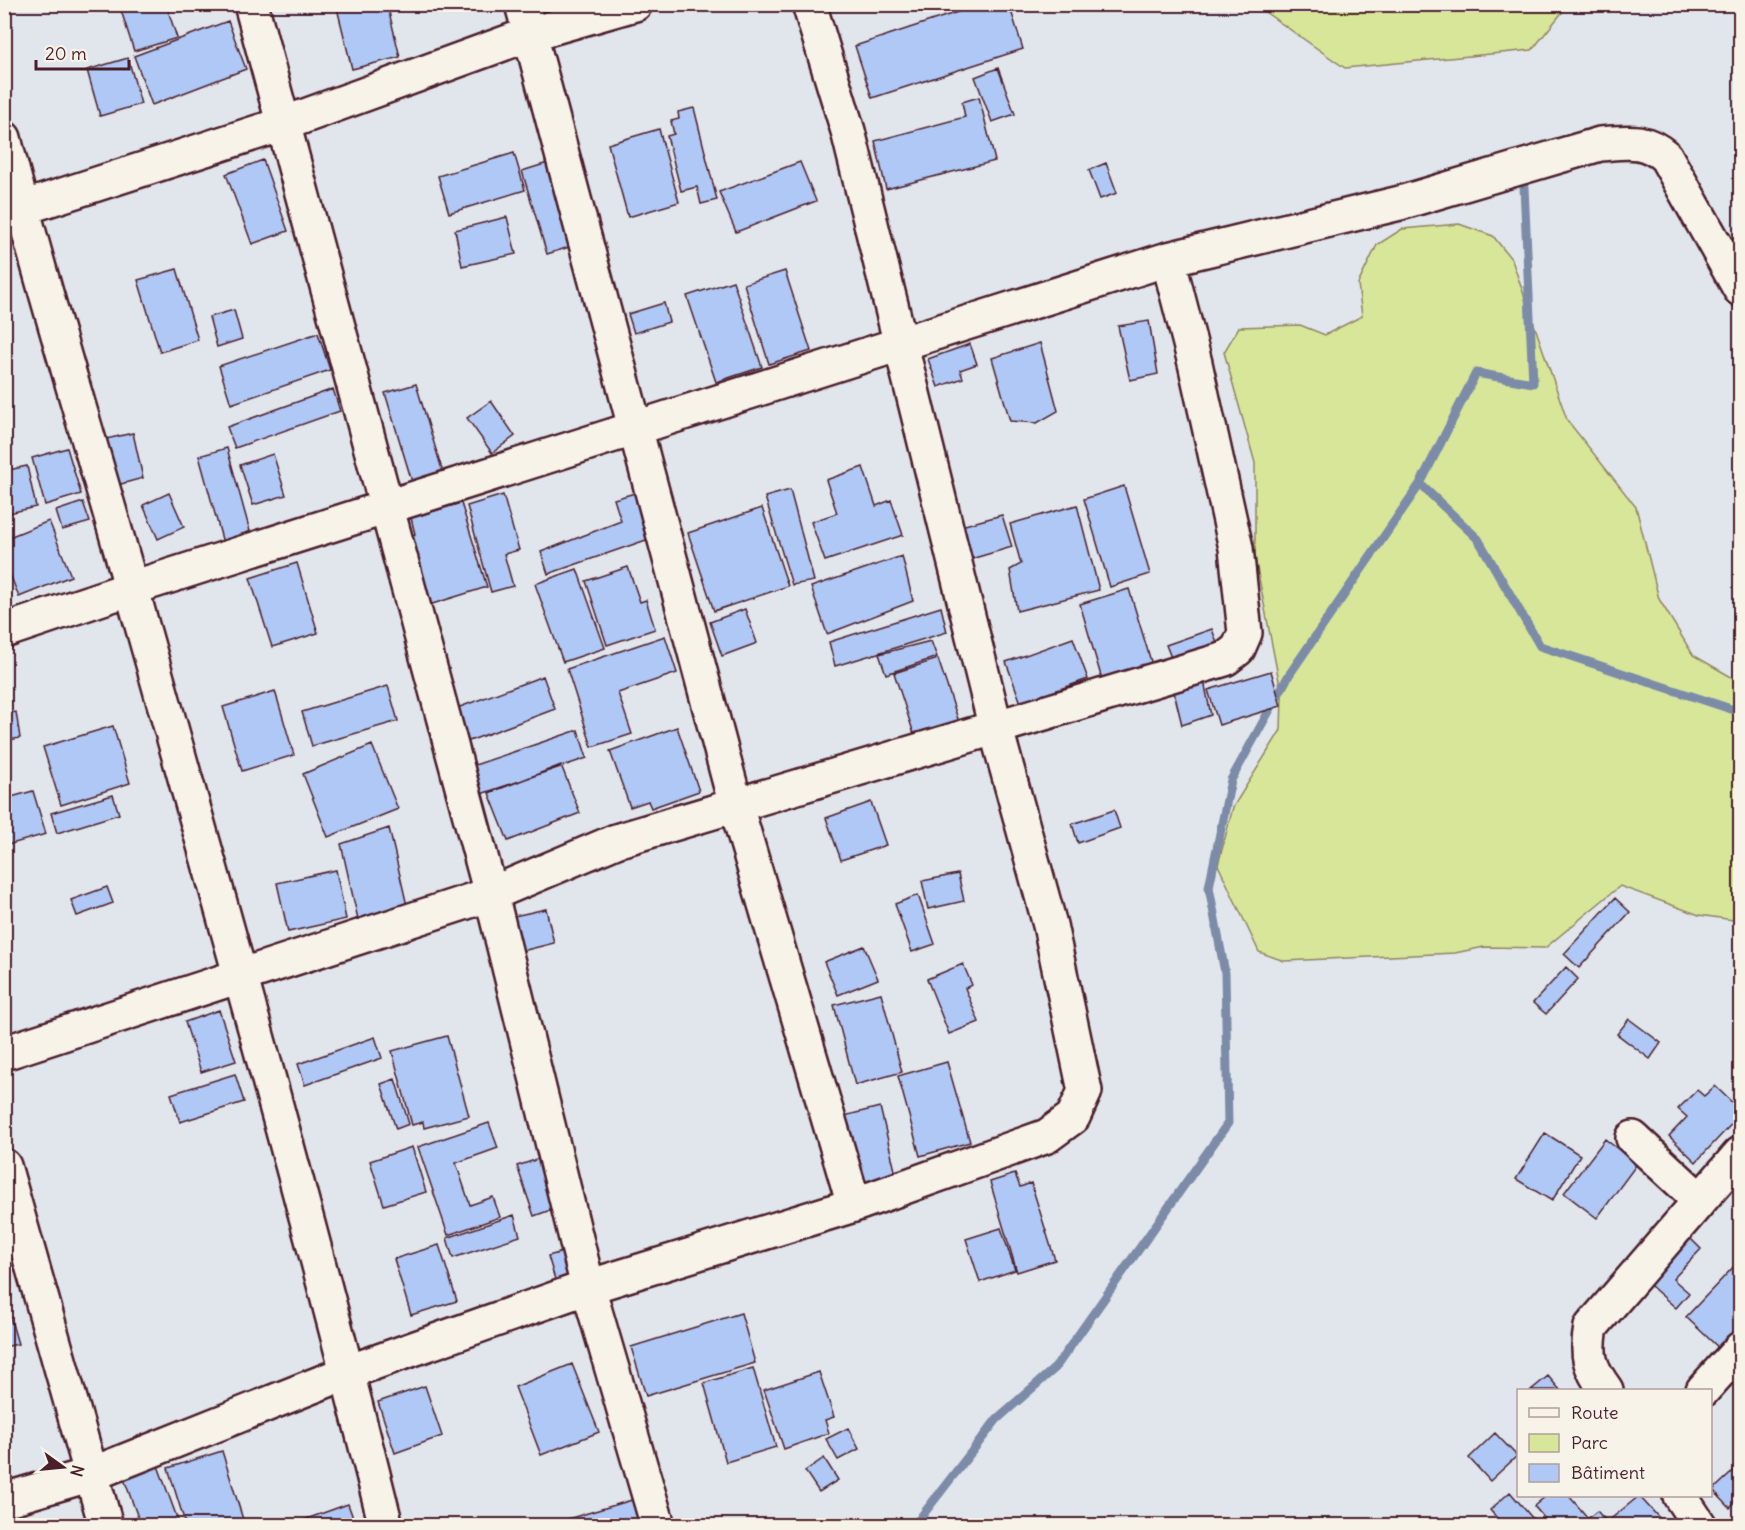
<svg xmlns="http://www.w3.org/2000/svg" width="1745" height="1530" font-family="Delius,sans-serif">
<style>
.green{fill:#d7e699;stroke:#908262;stroke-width:1.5}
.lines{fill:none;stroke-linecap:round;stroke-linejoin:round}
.stream{stroke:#7b8ba8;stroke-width:9}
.building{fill:#afc8f6;stroke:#4a1f2b;stroke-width:1.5}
.minor-casing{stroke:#4a1f2b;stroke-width:38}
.minor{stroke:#f7f3e8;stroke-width:33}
</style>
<rect width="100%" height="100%" fill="#e1e6ec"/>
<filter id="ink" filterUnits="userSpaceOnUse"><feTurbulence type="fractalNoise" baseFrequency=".0167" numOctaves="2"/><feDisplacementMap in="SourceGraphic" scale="12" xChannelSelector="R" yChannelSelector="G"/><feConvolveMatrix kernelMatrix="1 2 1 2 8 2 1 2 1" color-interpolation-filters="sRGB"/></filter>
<g filter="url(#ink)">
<!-- green -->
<path class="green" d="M1255,5H1568L1532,50L1345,68Z
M1459,224L1493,236L1512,260L1567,420L1636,507L1659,599L1693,655L1740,682V921L1699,915L1620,886L1545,948L1484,947L1455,953L1284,961L1259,952L1218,865L1233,807L1281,730L1282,696L1255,558V463L1224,352L1239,327L1300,325L1325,335L1362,316L1358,284L1377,245L1402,229Z"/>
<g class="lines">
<!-- stream -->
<path class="stream" d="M1420,484L1478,539L1540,646L1737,711L1740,718
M914,1526L997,1419L1055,1368L1228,1123L1225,973L1209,887L1231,780L1289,675L1420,484L1476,373L1533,383L1524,187"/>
</g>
<!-- building -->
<path class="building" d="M119,4H166L177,38L134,51Z
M336,4H387L400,57L352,69Z
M982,4H1009L1023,49L872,98L855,46Z
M228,21L246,69L152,105L134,56Z
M128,58L141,104L100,116L87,70Z
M998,68L1015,114L992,122L975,77Z
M979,97L995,161L886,189L875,141L965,117L962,102Z
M694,108L717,200L701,204L697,187L681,191L667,136L674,134L671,121L679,119L678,112Z
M659,129L679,202L628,217L608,144Z
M514,153L525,190L449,213L438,176Z
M263,160L288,231L252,244L226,174Z
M554,161L579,244L547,254L522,171Z
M800,162L816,201L736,232L719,192Z
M1106,163L1117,193L1100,199L1089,170Z
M507,217L516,254L462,266L455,230Z
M177,269L198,340L160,352L138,280Z
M785,271L811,351L769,364L744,284Z
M733,281L762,367L716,382L687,296Z
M664,303L669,322L634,333L628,314Z
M234,310L242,339L217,347L209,317Z
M1149,321L1158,374L1130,380L1118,326Z
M318,333L330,370L231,404L219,366Z
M1040,343L1058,411L1037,423L1010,421L992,358Z
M970,344L977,364L960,370L963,378L938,387L928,359Z
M416,384L444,476L413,485L385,393Z
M333,389L340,411L235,448L227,427Z
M491,401L515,436L492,453L467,418Z
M133,433L143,478L117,485L106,439Z
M67,448L81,494L45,505L32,458Z
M227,448L251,535L223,543L199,456Z
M273,454L286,495L253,505L240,465Z
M27,466L36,507L4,514V471Z
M863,467L876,506L891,500L903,535L825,561L811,522L837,513L826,480Z
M1124,486L1150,574L1110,587L1084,499Z
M790,490L814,581L792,585L765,497Z
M169,493L184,527L158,539L143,505Z
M635,493L649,539L548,574L541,552L621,521L614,499Z
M503,495L519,550L504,554L513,586L491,592L467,506Z
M83,502L90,522L62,530L56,511Z
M461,503L487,587L429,605L407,537L415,534L411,518Z
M1077,505L1099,590L1017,611L1010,570L1021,564L1010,524Z
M762,508L788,586L714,611L688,533Z
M1002,515L1012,547L971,559L961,526Z
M49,521L71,576L19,597L4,559V539Z
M902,556L913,601L827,634L811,587Z
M297,563L318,633L272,647L250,578Z
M628,567L640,602L646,600L655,629L607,645L586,581Z
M577,569L605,648L563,662L535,584Z
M1129,589L1153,668L1103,683L1080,604Z
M941,607L947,632L835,666L829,642Z
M745,609L757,643L722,656L710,622Z
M1212,629L1219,649L1174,665L1166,645Z
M665,636L677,673L618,693L632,734L592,747L567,669Z
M1073,638L1088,679L1021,703L1006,662Z
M931,641L937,657L886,674L879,654Z
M938,659L959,722L915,737L894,673Z
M1271,671L1281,706L1219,725L1208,690Z
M543,676L555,709L461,744L449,711Z
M1204,681L1211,715L1182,725L1173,688Z
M388,686L398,721L312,746L302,712Z
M275,691L294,755L242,771L223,707Z
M16,712L20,738L4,741V714Z
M113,726L130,783L61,805L43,747Z
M677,727L699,791L651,808L648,801L630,807L610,751Z
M578,730L587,758L478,795L469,767Z
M372,745L398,809L328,837L303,774Z
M561,765L580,813L508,841L489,793Z
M33,791L46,834L4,846V799Z
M113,795L119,814L57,833L51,813Z
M871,802L886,845L841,860L826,818Z
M1114,810L1120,828L1078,843L1072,824Z
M389,828L408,910L360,928L341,844Z
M336,870L346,919L288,932L277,883Z
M958,874L964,901L928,909L922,881Z
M107,887L113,903L77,916L71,900Z
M918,895L935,944L912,952L895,904Z
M1615,898L1630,912L1579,968L1564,954Z
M546,909L554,943L522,951L514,916Z
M864,946L878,979L838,995L824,962Z
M963,964L972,985L965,988L979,1022L949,1034L927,979Z
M1566,967L1578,979L1546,1014L1533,1003Z
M881,993L902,1072L855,1085L834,1005Z
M219,1010L236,1061L201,1072L185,1022Z
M1629,1019L1661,1043L1650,1059L1617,1034Z
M447,1036L469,1116L424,1128L423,1122L412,1125L392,1051Z
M375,1037L382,1058L305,1085L298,1064Z
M947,1062L970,1142L920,1156L898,1076Z
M235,1074L244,1102L180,1122L171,1094Z
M395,1079L409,1124L396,1129L381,1084Z
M1715,1086L1740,1110V1115L1696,1162L1669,1136L1687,1117L1678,1109L1697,1090L1704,1096Z
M880,1107L897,1179L861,1188L844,1116Z
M489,1123L498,1148L456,1163L470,1205L493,1197L500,1217L448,1235L418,1147Z
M1545,1133L1580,1155L1552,1201L1516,1179Z
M1605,1139L1637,1164L1597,1218L1564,1193Z
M412,1147L426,1192L384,1205L370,1161Z
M541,1158L559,1207L534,1216L517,1166Z
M1015,1174L1020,1187L1031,1183L1055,1260L1017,1272L990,1182Z
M514,1215L520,1236L453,1258L447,1238Z
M1001,1228L1015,1270L980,1282L966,1239Z
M1686,1234L1701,1249L1673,1279L1689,1293L1676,1308L1645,1281Z
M439,1245L457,1301L411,1315L394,1259Z
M570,1250L581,1286L559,1293L548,1256Z
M1740,1260V1332L1722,1351L1686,1317Z
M4,1296L18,1344L4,1347Z
M741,1313L755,1363L646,1396L631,1347Z
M572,1364L599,1432L541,1455L515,1387Z
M753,1368L776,1447L726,1462L704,1383Z
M819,1372L834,1417L825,1420L829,1433L784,1449L764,1390Z
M1548,1376L1560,1390H1531Z
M425,1386L442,1436L395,1453L378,1402Z
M848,1428L859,1449L838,1460L826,1439Z
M1495,1433L1517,1456L1490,1481L1469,1458Z
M222,1451L245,1526H186L168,1468Z
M824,1458L838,1480L819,1492L805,1471Z
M157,1463L180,1526H141L123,1476Z
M1740,1465V1499L1730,1508L1713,1490Z
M1510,1492L1539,1526H1504L1490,1510Z
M1546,1496H1569L1588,1518L1597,1511L1607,1522L1639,1496L1662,1521L1657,1526H1551L1534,1506Z
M632,1500L640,1526H555L554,1523Z
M348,1504L356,1526H299L298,1522Z"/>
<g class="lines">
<!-- minor casing -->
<g class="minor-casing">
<path id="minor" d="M251,4L491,894L588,1287L658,1526
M522,4L736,806L854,1205
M4,138C42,290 90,439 132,590C220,901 308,1212 386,1526
M4,214L283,124L530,34L635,4
M4,631L132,588L1168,259L1400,203L1600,144C1628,142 1644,138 1666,157L1740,289
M4,1053L491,894L616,841L1225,659L1238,649L1245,633L1236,548L1195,363L1168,259
M1633,1138L1700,1200
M4,1166L106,1526
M1606,1390C1589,1367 1586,1355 1591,1327L1740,1154
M1703,1390L1740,1349
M1680,1496L1700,1526
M4,1500L92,1474L348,1372L588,1287L854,1205L1047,1136L1073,1117L1085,1091L1050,925L996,729L848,131L809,4"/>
</g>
<!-- minor -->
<use href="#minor" class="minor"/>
</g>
</g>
<!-- margin -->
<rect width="1745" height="1530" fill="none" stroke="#f7f3e8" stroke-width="24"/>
<rect x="12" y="12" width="1721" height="1506" fill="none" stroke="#4a1f2b" stroke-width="2" filter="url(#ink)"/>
<!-- legend -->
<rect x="1517" y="1389" width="195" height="108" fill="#f7f3e8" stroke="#b29e9c" stroke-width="1.5"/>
<rect x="1529" y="1408" width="30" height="9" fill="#f7f3e8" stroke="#b29e9c" stroke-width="1.5"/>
<text x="1571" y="1419" font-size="18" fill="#4a1f2b">Route</text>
<rect x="1529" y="1434" width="30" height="18" fill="#d7e699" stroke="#b29e9c" stroke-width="1.5"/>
<text x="1571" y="1449" font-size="18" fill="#4a1f2b">Parc</text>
<rect x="1529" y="1464" width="30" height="18" fill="#afc8f6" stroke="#b29e9c" stroke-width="1.5"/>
<text x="1571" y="1479" font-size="18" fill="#4a1f2b">Bâtiment</text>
<!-- north arrow -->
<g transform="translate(63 1467) rotate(105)" stroke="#f7f3e8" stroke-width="4.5" paint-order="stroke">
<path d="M0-4.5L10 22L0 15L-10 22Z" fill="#4a1f2b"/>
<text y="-9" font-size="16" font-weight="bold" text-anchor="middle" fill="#4a1f2b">N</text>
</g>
<!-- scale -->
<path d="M36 60v9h93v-9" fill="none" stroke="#4a1f2b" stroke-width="3"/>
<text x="45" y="60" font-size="18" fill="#4a1f2b" stroke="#f7f3e8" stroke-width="4.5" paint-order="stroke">20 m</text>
</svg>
